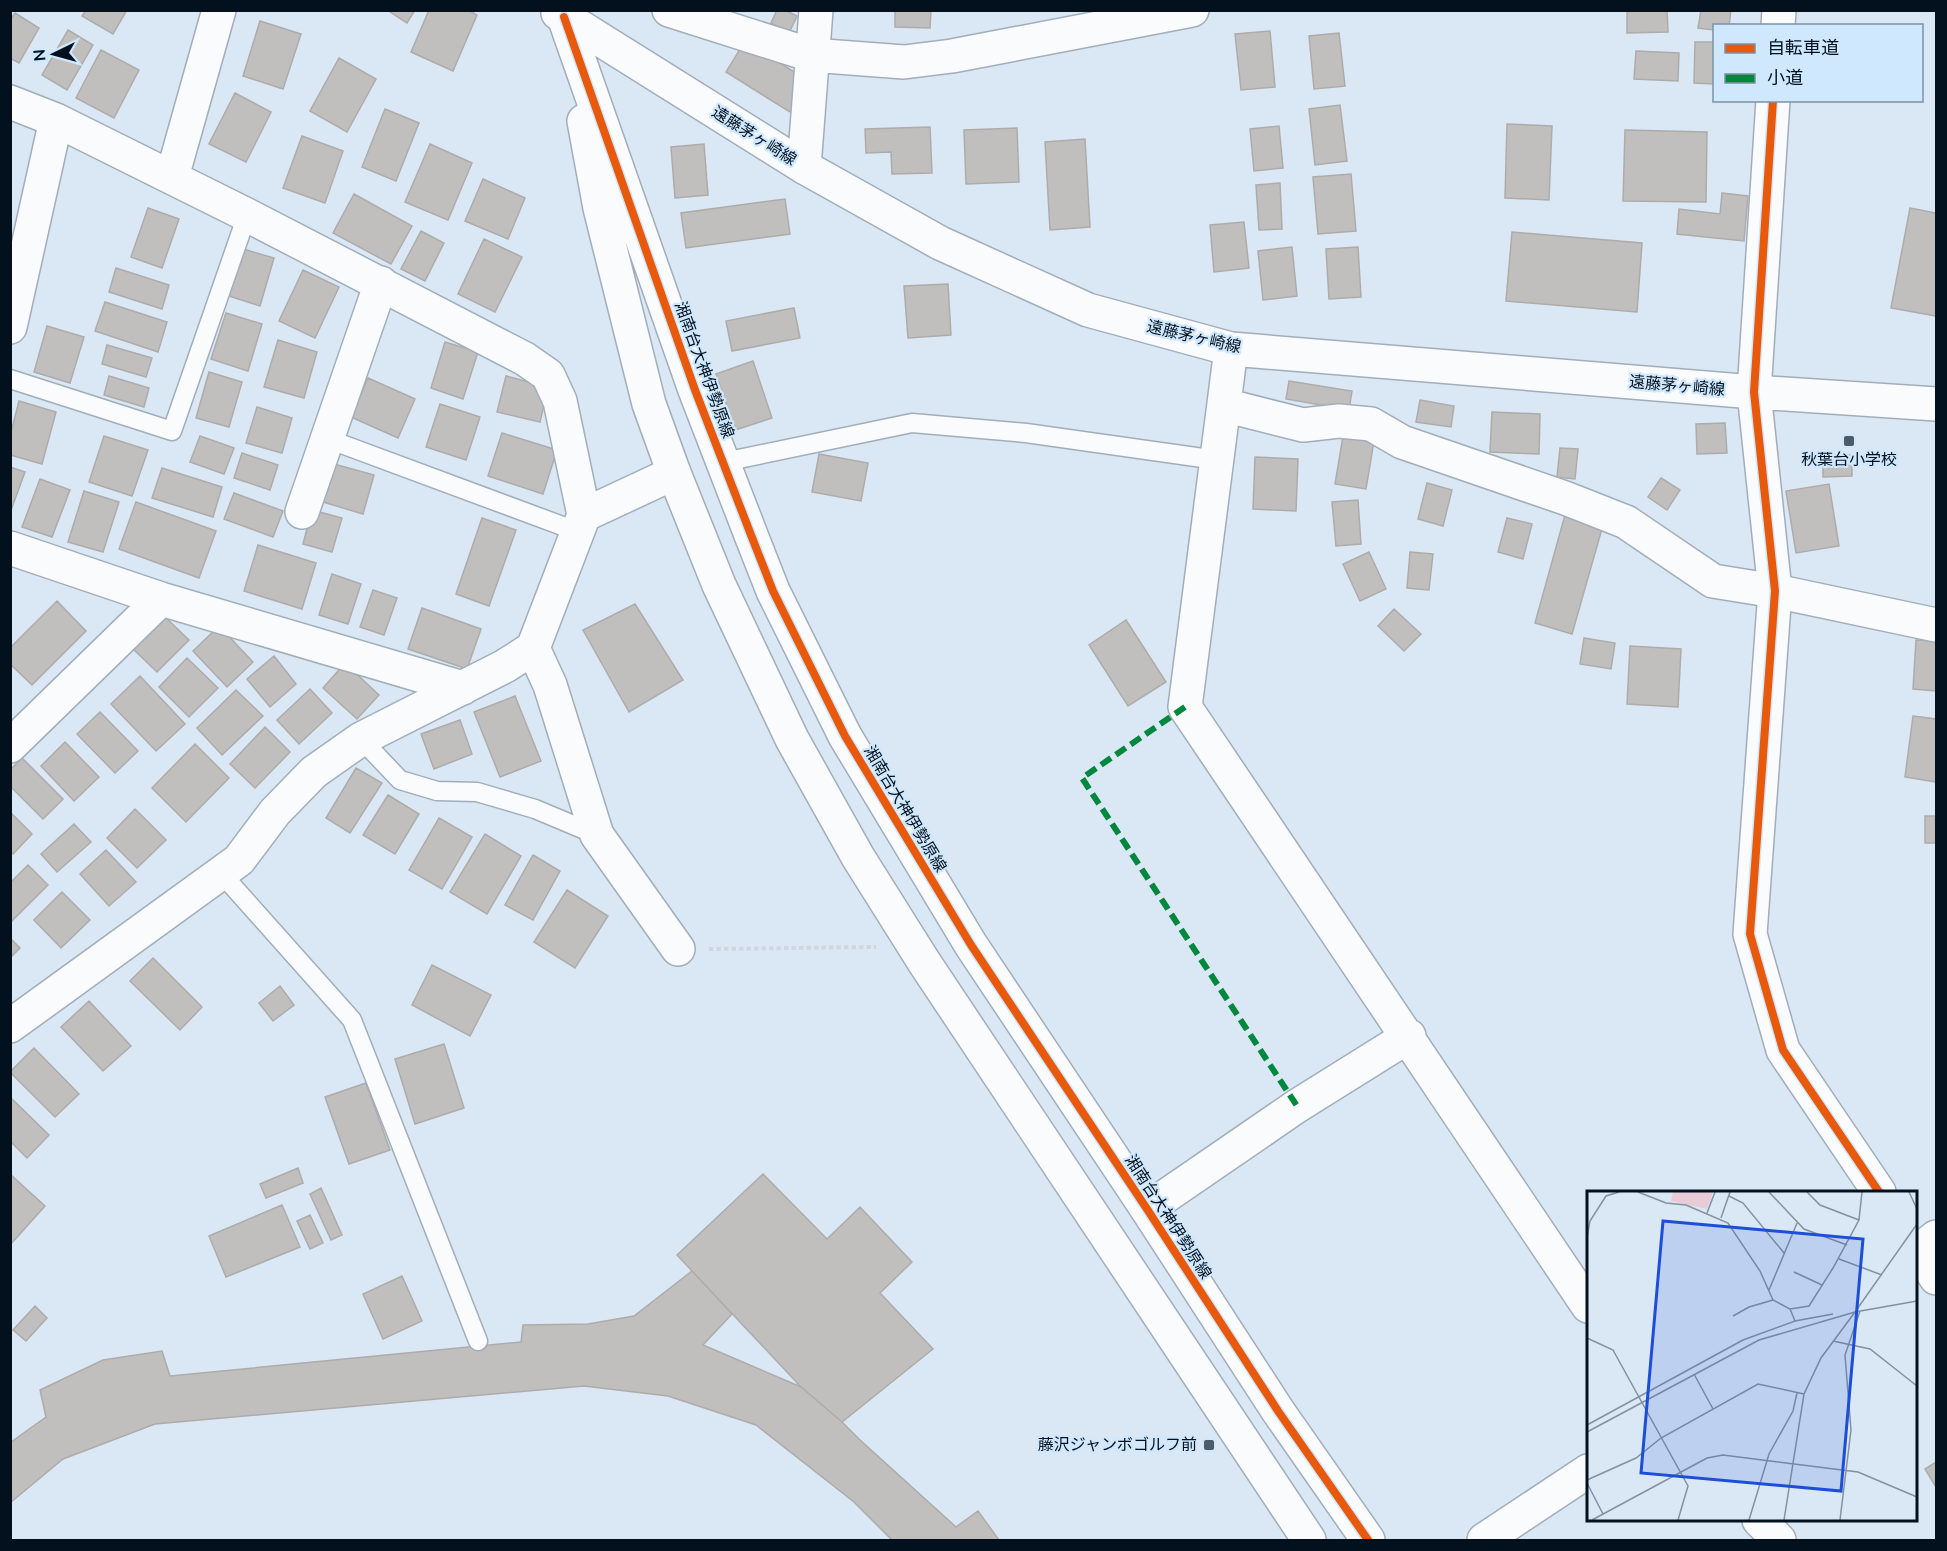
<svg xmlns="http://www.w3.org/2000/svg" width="1947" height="1551" font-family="'Nunito Sans','Noto Sans JP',sans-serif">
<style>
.building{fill:#c1bfbe;stroke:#adacab;stroke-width:1.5}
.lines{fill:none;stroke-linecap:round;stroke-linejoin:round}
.lane-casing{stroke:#a1aeba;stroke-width:21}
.street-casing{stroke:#a1aeba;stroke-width:36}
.secondary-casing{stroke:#a1aeba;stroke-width:36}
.path{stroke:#d2d6da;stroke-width:4;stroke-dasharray:4.5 3;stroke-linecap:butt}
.lane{stroke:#f9fbfd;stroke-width:18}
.street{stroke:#f9fbfd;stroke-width:33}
.secondary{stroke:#f9fbfd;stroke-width:33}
.quiet{stroke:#00873e;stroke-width:6;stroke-dasharray:12 6;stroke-linecap:butt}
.cycleway-casing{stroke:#cfe8fe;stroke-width:11}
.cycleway{stroke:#e8590c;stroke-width:8}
.poi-dot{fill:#4e5c69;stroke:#cfe8fe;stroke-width:2}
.labels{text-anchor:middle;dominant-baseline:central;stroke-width:4.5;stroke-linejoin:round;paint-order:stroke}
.street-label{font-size:16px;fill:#03111e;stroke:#cfe8fe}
.poi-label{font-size:16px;fill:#03111e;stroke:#cfe8fe}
.inset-road{fill:none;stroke:#84919e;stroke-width:1.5}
.view{fill:#1d4ed8;fill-opacity:0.15;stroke:#1d4ed8;stroke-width:3}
.inset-edge{fill:none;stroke:#03111e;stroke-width:3}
</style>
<rect width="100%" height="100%" fill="#dae7f4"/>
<!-- building -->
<path class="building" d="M86,10H127L113,34L82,16Z
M387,10H415L407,23Z
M429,10H468L477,15L453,71L411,52Z
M777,10H785L797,16L789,33L771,23Z
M895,10H931L930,28L895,27Z
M1627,10H1667L1668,32L1627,33Z
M1701,10H1731L1729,26H1714V30L1698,28Z
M15,13L39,28L19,63L10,58V20Z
M260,21L301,34L283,89L243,76Z
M68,30L93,45L67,90L42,75Z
M1270,31L1275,87L1241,90L1235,34Z
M1339,33L1345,86L1314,89L1309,36Z
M745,41L810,82L790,112L726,72Z
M1695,42H1714V84L1694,83Z
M101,50L139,70L114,118L76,98Z
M1636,51L1679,53L1678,81L1634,79Z
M339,58L376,79L347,132L310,111Z
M235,93L271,112L246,162L209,144Z
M1340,105L1347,161L1315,165L1309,109Z
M385,109L419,123L396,181L362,167Z
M1507,124L1552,126L1549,200L1505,198Z
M1279,126L1283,168L1254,171L1250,129Z
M930,127L932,173L892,174L891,152L866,153L865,129Z
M1017,128L1019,182L966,184L964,130Z
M1625,130L1707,132L1706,202L1623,201Z
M302,136L343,151L325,203L283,188Z
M1085,139L1090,227L1050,230L1045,142Z
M430,144L472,163L448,220L405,202Z
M704,144L708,195L675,198L671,147Z
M1351,174L1356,231L1318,234L1313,177Z
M483,179L525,198L508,239L465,221Z
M1280,183L1282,229L1259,230L1256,185Z
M1722,193L1748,196L1744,241L1677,234L1679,209L1720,214Z
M354,194L412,226L391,264L333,233Z
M785,199L790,234L686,248L681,213Z
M148,208L179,219L162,268L131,257Z
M1910,208L1936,213V316L1891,308Z
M1244,222L1249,268L1214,272L1210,225Z
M421,231L444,243L425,281L401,269Z
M1512,232L1642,243L1637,312L1506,301Z
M484,239L522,257L495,312L458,294Z
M1292,247L1297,296L1263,300L1258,251Z
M1358,247L1361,297L1329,299L1326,249Z
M243,249L274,258L260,306L229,296Z
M116,268L169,285L162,309L109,292Z
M303,270L339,287L315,338L279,321Z
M948,284L951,335L908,338L904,286Z
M105,302L167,322L158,352L95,331Z
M794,308L800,338L732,351L726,321Z
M226,313L262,324L248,371L211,359Z
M47,326L84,337L70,383L34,372Z
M278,340L317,352L304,398L264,387Z
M445,342L478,352L463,399L431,388Z
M107,345L152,358L146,377L102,364Z
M753,361L772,418L735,430L716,374Z
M209,372L242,382L229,427L196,418Z
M109,376L149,388L144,407L104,395Z
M506,376L548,387L540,422L497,412Z
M368,378L415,399L398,438L351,417Z
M1289,381L1352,391L1349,410L1286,399Z
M1420,400L1454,406L1451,427L1416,422Z
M19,401L56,412L42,464L10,455V436Z
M440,404L480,417L466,460L426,447Z
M257,407L292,418L282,453L246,443Z
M1492,412L1540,414L1539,454L1490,452Z
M1725,423L1727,453L1697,454L1696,424Z
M502,433L557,450L543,494L488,476Z
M104,436L148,450L132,496L89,482Z
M200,436L234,448L224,474L190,462Z
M1343,436L1374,441L1366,489L1335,484Z
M1560,448L1578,449L1575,479L1557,477Z
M242,453L278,465L270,490L234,478Z
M819,454L868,463L861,501L812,492Z
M1823,455H1852V476L1823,477Z
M1255,457L1298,459L1296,511L1253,509Z
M334,464L374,475L363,514L323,502Z
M10,467L25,472L10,513Z
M162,468L222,487L213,517L152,498Z
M1661,478L1680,490L1667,510L1648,497Z
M40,479L70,490L52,537L22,527Z
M1427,483L1452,490L1443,526L1418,519Z
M1829,484L1839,546L1796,553L1786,491Z
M84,491L119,502L103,552L68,542Z
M234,493L283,511L273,537L224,519Z
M1358,500L1361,544L1336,546L1332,502Z
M136,502L216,531L199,578L119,549Z
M312,510L342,518L332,552L303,544Z
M1565,515L1603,525L1572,634L1535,623Z
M482,518L516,530L489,606L456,594Z
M1507,518L1532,524L1523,559L1498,552Z
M258,545L316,563L302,609L244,591Z
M1369,552L1386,589L1360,601L1343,564Z
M1410,552L1433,554L1429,590L1407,588Z
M332,574L361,584L348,624L319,615Z
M373,590L397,598L384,635L360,627Z
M57,601L86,631L32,685L10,664V648Z
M635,604L683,680L629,712L583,630Z
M422,608L481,629L467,669L408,649Z
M1394,609L1421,634L1404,651L1378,626Z
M163,615L189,640L157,672L131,647Z
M1126,620L1166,682L1128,706L1089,645Z
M219,626L253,662L227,687L193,651Z
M1584,638L1615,643L1611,669L1580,664Z
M1916,640L1936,641V691L1913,689Z
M1630,646L1681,649L1678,707L1627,704Z
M274,656L296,684L270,707L247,679Z
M187,658L218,688L189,717L159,687Z
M345,663L379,695L357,719L323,688Z
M140,676L185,724L156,751L111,704Z
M310,689L332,713L299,744L277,720Z
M236,690L263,716L222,755L197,728Z
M515,696L541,761L500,777L474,712Z
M100,712L138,751L115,773L77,734Z
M1913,716L1936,719V782L1905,777Z
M460,720L472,754L434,769L421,734Z
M265,727L290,752L255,788L230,764Z
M65,742L99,777L74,801L41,766Z
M195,744L229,778L186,822L152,788Z
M22,758L63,799L43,819L10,786V770Z
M356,768L382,783L350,833L326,818Z
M388,795L419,814L395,854L363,835Z
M135,809L166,840L137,868L107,838Z
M10,812L32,834L13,854L10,852Z
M1925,816H1936V843H1925Z
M439,818L472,837L442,889L409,870Z
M74,824L91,842L57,872L41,854Z
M485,834L521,856L487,914L450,892Z
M106,850L136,882L109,906L80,874Z
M533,855L560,871L533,920L505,905Z
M28,865L48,885L10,923V883Z
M567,890L608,916L575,968L534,942Z
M62,892L90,920L61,948L34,920Z
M10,938L20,948L10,958Z
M153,958L202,1007L180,1030L130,981Z
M432,965L491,995L470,1036L412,1005Z
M280,986L294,1005L273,1021L259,1003Z
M89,1001L131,1046L103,1071L61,1027Z
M444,1044L464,1108L415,1124L395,1059Z
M34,1048L79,1094L55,1117L10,1072Z
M366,1083L390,1150L349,1164L325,1097Z
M10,1097L49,1135L27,1158L10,1141Z
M298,1168L303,1183L266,1198L260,1184Z
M10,1174L45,1206L10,1245Z
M763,1174L827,1239L860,1207L912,1262L880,1293L933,1349L842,1422L801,1387L677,1255Z
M321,1188L342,1235L331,1240L310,1194Z
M282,1205L300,1247L226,1277L209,1236Z
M310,1215L323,1243L310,1249L297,1221Z
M692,1271L732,1314L703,1345L801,1387L842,1422L859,1439L956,1527L978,1511L999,1540H892L854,1502L756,1425L668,1396L584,1386L155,1424L63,1459L10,1503V1443L46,1417L40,1390L103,1360L162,1351L170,1376L521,1342L523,1325L588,1324L634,1316Z
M402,1276L422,1321L383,1339L363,1294Z
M35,1306L47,1318L26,1341L13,1330Z
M1936,1462V1487L1925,1469Z"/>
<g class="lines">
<!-- lane casing -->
<g class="lane-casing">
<path id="lane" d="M10,379L172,431L247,215
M328,439L576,531
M724,462L912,423L1026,433L1217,460
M361,739L400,780L437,791L477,792L535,809L597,835
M221,873L352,1020L478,1341"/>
</g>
<!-- street casing -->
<g class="street-casing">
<path id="street" d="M669,10L811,55L904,62L952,56L1192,10
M1778,26L1779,10
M10,102L56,120L247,215L525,359L548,375L560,401L584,515
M804,167L816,10
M172,177L219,10
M10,327L56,120
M1231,349L1185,707L1588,1306
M1754,392L1773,100
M1224,405L1303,425L1339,421L1371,424L1402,442L1565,498L1626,522L1713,581L1775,591L1936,625
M302,512L381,283
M10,548L161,599L463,688
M533,648L550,685L597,835L678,949
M10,746L161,599
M10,1026L239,860L275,812L314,772L361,739L505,666L533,648L584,515L674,473
M1147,1209L1297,1106L1409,1036
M1916,1253L1936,1237
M1759,1520L1779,1540
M1484,1540L1588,1471"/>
</g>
<!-- secondary casing -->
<g class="secondary-casing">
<path id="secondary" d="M558,13L804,167L940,243L1088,310L1231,349L1754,392L1936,404
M564,17L695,390L751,535L773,591L845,736L971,945L1147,1209L1278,1411L1368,1540
M584,121L600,208L649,404L674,473L719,585L792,739L858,857L924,962L1309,1540
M1754,392L1775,591L1750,934L1783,1050L1879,1192
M1916,1246L1936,1278"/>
</g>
<!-- path -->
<path class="path" d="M709,949L876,947"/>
<!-- lane -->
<use href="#lane" class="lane"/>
<!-- street -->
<use href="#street" class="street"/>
<!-- secondary -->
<use href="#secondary" class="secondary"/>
<!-- quiet -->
<path class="quiet" d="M1185,707L1082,778L1297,1106"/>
<!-- cycleway casing -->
<g class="cycleway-casing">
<path id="cycleway" d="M564,17L695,390L751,535L773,591L845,736L971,945L1147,1209L1278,1411L1368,1540
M1773,100L1754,392L1775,591L1750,934L1783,1050L1879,1192"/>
</g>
<!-- cycleway -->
<use href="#cycleway" class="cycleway"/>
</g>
<!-- markers -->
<g class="poi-dot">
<rect x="1843" y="435" width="12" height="12" rx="3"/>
<rect x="1203" y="1439" width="12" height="12" rx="3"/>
</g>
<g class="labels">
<!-- street labels -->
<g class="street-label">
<text transform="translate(754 136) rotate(32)">遠藤茅ヶ崎線</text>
<text transform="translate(1194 337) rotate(13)">遠藤茅ヶ崎線</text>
<text transform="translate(704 370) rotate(70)">湘南台大神伊勢原線</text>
<text transform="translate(1677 386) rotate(5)">遠藤茅ヶ崎線</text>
<text transform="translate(905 809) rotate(59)">湘南台大神伊勢原線</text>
<text transform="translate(1168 1217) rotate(57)">湘南台大神伊勢原線</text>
</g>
<!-- poi labels -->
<g class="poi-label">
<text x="1849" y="460">秋葉台小学校</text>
<text x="1197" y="1445" text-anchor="end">藤沢ジャンボゴルフ前</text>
</g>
</g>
<!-- overview -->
<g transform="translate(1587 1191)">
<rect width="330" height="330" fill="#dae7f4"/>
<path d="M86,1H126L120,18L84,10Z" fill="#e9cad7"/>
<path class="inset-road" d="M51,1L79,12L99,14L141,32L173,80L186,109L203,118L208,130M182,1L217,38L260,54M220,1L233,14L272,29M322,1L330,18M142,5L156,12L197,62M120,22L128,1M134,27L143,1M0,46L3,30L19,5L32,1M252,68L295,84M207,81L235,94M182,99L210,32M203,118L222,115L246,77L272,29L275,1M268,121L330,33M146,125L162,116L186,109M0,147L26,159L101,295L91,329M246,150L283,158L330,195M107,183L126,218M0,234L156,149L208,130L246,123M0,241L172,149L268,121M0,289L49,267L74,247L171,193L217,203M0,292L16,323M5,329L120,267L136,264L271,281L330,306M162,329L182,263L206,220L210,202M197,329L217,203L234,167L268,121L330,110M253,329L264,239L258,164L273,120"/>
<path class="view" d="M76,30L276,48L254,300L54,282Z"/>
<rect width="330" height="330" class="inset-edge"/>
</g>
<!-- border -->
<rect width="1947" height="1551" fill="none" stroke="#03111e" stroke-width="24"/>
<!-- legend -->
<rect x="1713" y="24" width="210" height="78" fill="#cfe8fe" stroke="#7d92a4" stroke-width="1.5"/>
<rect x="1725" y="44" width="30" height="9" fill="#e8590c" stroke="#7d92a4" stroke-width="1.5"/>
<text x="1767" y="54" font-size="18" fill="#03111e">自転車道</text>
<rect x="1725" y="74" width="30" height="9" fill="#00873e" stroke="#7d92a4" stroke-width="1.5"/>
<text x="1767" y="84" font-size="18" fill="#03111e">小道</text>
<!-- north arrow -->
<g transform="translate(54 54) rotate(265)" stroke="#cfe8fe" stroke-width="4.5" paint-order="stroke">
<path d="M0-4.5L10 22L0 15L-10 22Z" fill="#03111e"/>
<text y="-9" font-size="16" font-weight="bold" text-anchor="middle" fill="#03111e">N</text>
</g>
</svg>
